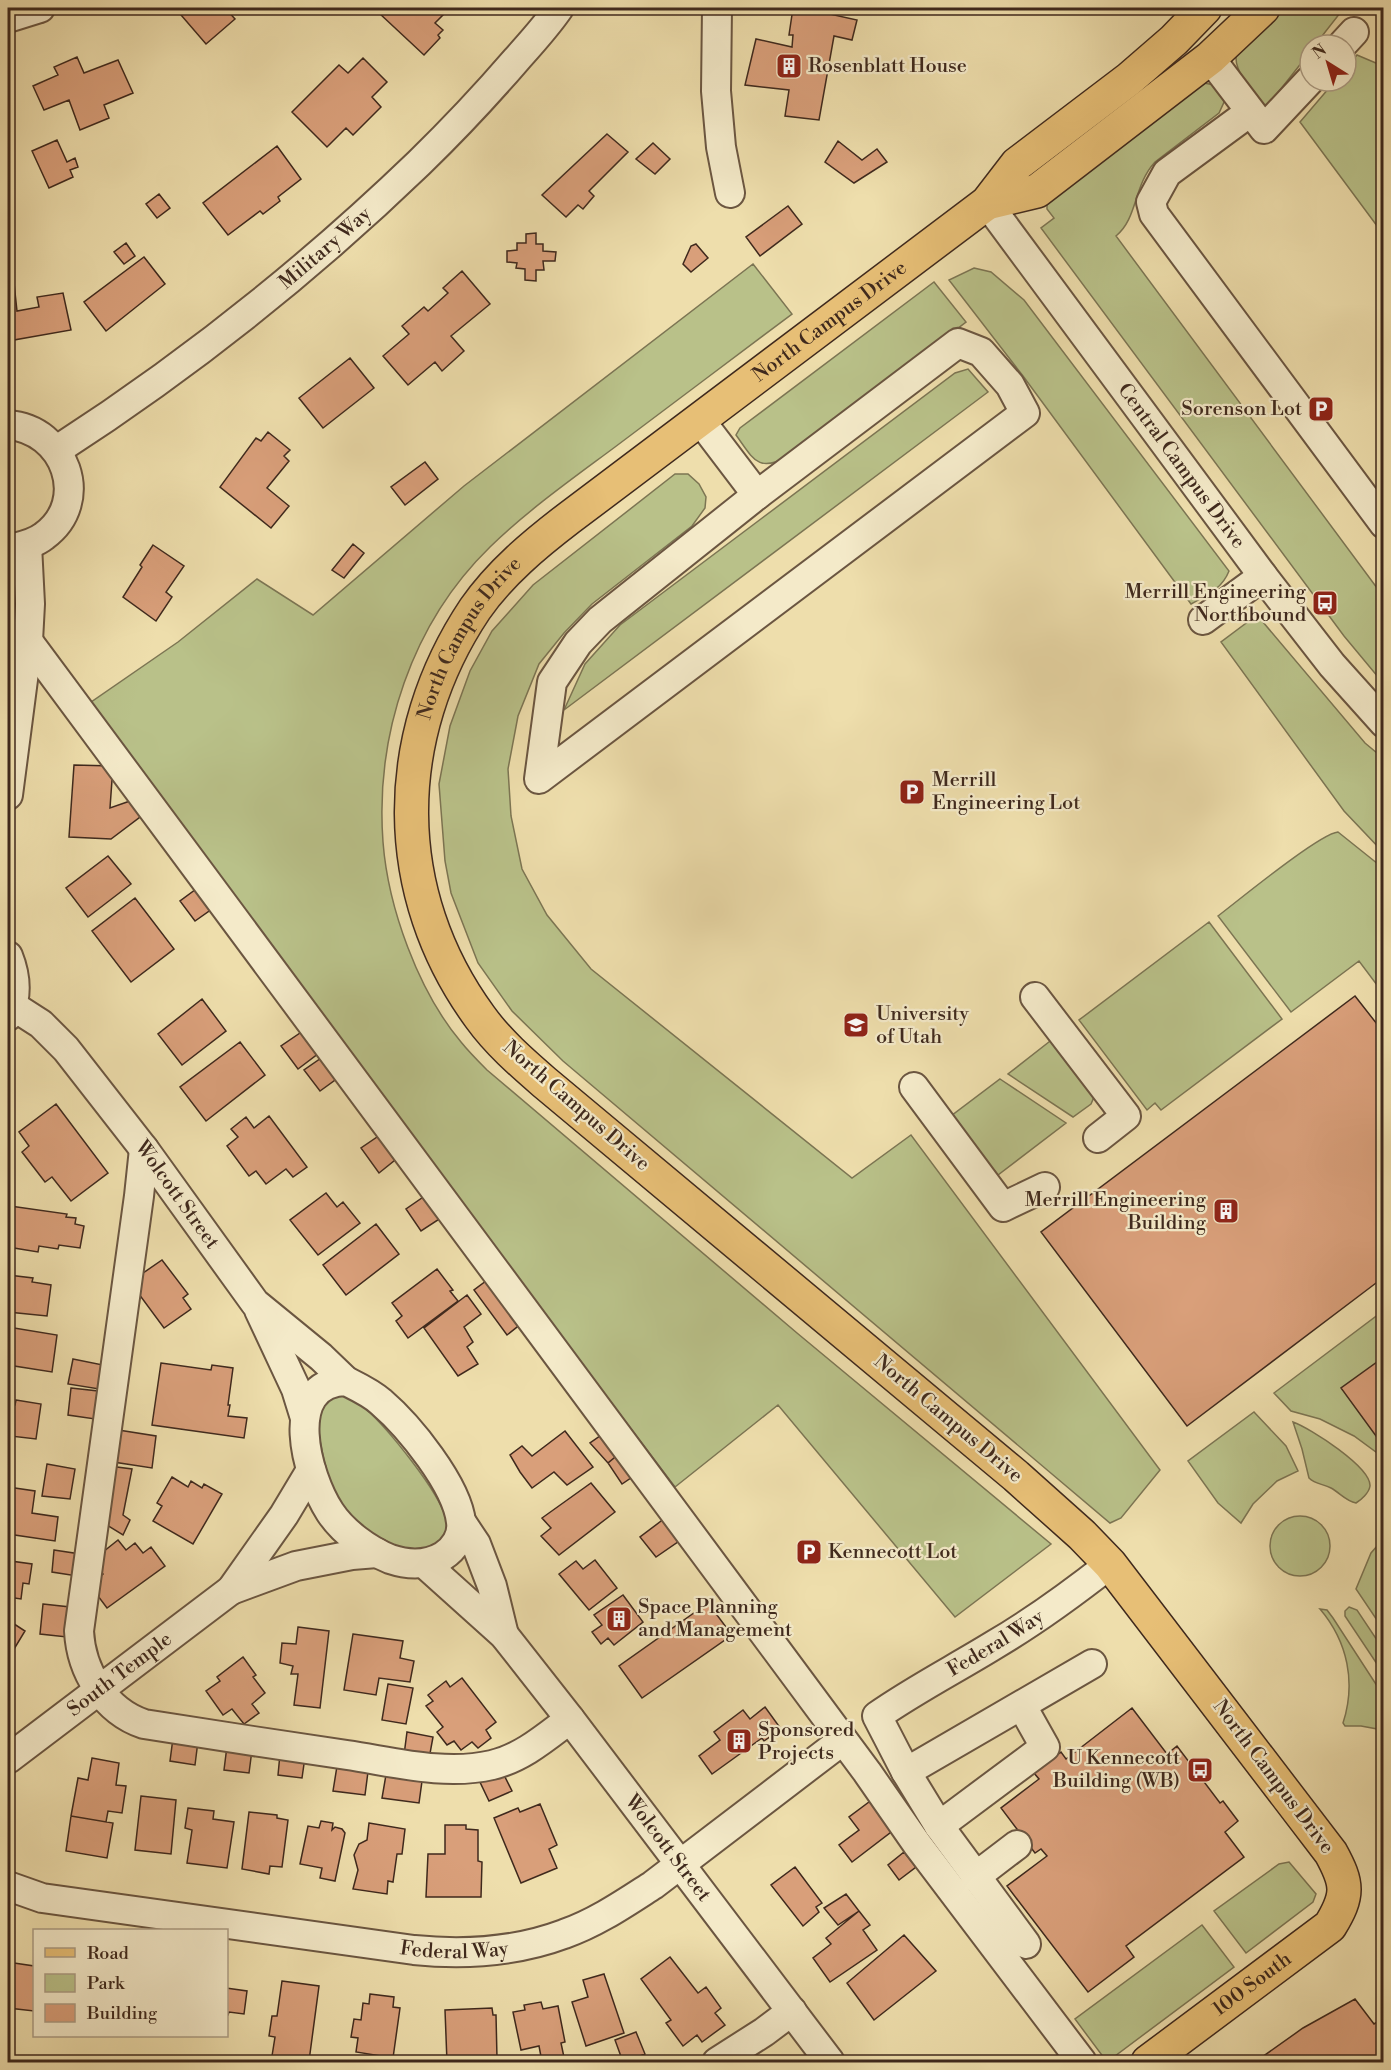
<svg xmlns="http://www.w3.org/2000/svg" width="1391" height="2070" font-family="'Libre Bodoni',serif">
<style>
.green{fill:#b9c189;stroke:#7c7553;stroke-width:1.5}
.building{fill:#d99f7a;stroke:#3f291d;stroke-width:1.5}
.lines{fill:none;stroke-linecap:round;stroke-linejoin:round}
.minor-casing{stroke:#6b5641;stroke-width:32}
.major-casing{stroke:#3f291d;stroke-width:36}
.minor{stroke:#f4eac9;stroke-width:28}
.major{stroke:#e7bf76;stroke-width:33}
.labels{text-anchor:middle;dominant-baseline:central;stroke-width:4.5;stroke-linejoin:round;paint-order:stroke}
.poi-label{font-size:20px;fill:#3f291d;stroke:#f4eac9;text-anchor:start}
.street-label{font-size:20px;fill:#3f291d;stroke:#f4eac9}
</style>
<rect width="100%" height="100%" fill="#eedeac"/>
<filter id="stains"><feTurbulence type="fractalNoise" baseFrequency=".00333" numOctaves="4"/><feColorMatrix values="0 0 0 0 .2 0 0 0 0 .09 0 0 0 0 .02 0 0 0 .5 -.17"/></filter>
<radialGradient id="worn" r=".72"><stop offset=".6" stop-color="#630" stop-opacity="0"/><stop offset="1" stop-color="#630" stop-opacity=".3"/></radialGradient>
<!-- green -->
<path class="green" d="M1278,8H1344L1315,45H1310V52L1269,104L1264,105C1253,95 1231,67 1237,52Z
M1357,55L1383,66V74L1378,85L1384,88L1383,234L1300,122L1335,81H1346V68Z
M1204,83L1214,85L1225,100L1219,113L1155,162C1133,186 1138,218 1116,236L1383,596V683L1344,636L1041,228L1054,218L1047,209V202Z
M753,264L792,314C733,358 674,403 615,447C572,479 528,510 490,547C412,623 375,734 383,842C388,907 418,991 461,1042C469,1052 478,1061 487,1070L797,1333L1051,1544L955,1617L778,1405L675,1487L84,707L178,642L257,579L313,615L464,486Z
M974,268L991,272L1024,300L1229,571C1222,589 1207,595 1191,604L1023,376L949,280Z
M934,282L966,322L789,456C758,473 754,460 736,435L740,428Z
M968,369L988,392L564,710L585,664L620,625L955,373Z
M675,474H688L699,484L706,497L705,508L692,526L592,604L564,633L539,664L518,716L508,769L511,816L522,869L547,915L591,969L852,1178L911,1135L1160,1470L1121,1518L1110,1523L563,1061L512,1011L478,963L451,893L445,861L439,784L450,726L470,671L492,631L533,585Z
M1257,615L1365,743L1383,758V852L1344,811L1221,642Z
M1338,832L1383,868V993L1359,961L1291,1012L1218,916C1239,900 1319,834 1338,832Z
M1209,922L1282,1019L1161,1110L1155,1103L1147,1110L1079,1020Z
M1054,1038L1094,1097L1091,1104L1073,1117L1008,1074Z
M1000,1079L1066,1123L998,1175L994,1170L989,1173L951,1116Z
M1383,1311L1384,1436L1380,1455L1354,1436L1320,1419L1291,1411L1274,1393Z
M333,1396C345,1395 357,1400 366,1409C388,1429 439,1491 446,1519C447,1526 446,1535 441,1540C413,1571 355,1526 338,1501C329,1488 315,1429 319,1413C321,1405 326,1400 333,1396Z
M1254,1412L1286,1446L1298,1471L1277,1481L1253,1504L1241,1523L1218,1503L1188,1461Z
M1293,1422C1310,1428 1371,1467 1370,1486C1369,1493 1361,1500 1356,1503C1346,1501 1340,1493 1331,1488C1323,1484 1315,1484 1309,1478L1302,1449Z
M1270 1546a30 30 0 1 1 60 0a30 30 0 1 1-60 0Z
M1378,1545H1383V1629L1356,1589L1371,1553Z
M1349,1607L1357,1610L1383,1649V1673L1345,1616V1611Z
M1320,1609L1327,1610L1333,1618L1383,1695V1730L1361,1726H1345L1343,1723C1356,1683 1348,1642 1320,1609Z
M1289,1862L1316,1894L1313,1902L1246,1953L1214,1911L1279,1864Z
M1202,1925L1234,1967L1107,2062L1075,2019Z"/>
<!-- building -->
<path class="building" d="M175,8H228L226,9L235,19L206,44Z
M384,8H450L435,23L443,30L438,35L440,38L424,55L379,13Z
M793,8H826L825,13L857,20L852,40L834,36L819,120L785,116L789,90L745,85L756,39L792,47L793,35H789Z
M77,57L84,73L118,60L133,93L104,105L109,118L80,130L69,100L44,110L33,86L58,75L54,67Z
M363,58L387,82L372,97L381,107L353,135L346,128L327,147L292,112L339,65L348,73Z
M8,81H10L8,133Z
M607,134L628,152L589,191L594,196L583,209L578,205L566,217L542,195Z
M57,140L67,162L75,158L78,167L70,170L73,177L49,188L32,151Z
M838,141L862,160L877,149L887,162L854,183L825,162Z
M653,143L670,159L655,174L636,159Z
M277,146L301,179L278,197L280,201L263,214L260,211L228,235L203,203Z
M159,194L170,208L157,218L146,204Z
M788,206L802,224L760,256L746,237Z
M536,233V244H543V251L556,252L555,261H543L544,270H536V281L525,280V269L516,268L517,263L507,262V251L517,250V243H526V234Z
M126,243L135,256L124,264L114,252Z
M696,244L708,258L691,272L683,264L691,246Z
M144,257L165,284L106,331L84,302Z
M462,271L490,304L451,336L464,351L442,371L435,362L408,385L383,356L409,334L402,326L424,307L428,311L448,293L443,288Z
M14,283L17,311L39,307L37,297L63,293L71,330L8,341V284Z
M350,358L374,388L323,428L299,398Z
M268,432L290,450L284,456L289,461L267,488L289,506L271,528L220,487L256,438L261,441Z
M425,462L438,479L405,505L391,487Z
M353,544L364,553L344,578L332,570Z
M153,545L184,566L166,592L172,597L156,621L123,597L142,567L140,565Z
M74,765L113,766L110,808L133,800L144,814L111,839L69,837Z
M108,856L131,884L88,917L66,888Z
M203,884L219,904L195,921L180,901Z
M135,898L174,949L131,982L92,931Z
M1355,996L1384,1033V1277L1187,1426L1041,1232Z
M202,999L226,1031L182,1065L158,1034Z
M303,1031L319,1053L298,1069L281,1046Z
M240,1042L265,1075L206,1121L180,1087Z
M327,1054L342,1075L320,1091L304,1070Z
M56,1104L108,1173L71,1201L52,1177L45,1182L22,1152L29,1146L19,1132Z
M269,1116L307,1167L293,1177L286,1169L266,1184L256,1171L249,1176L227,1146L238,1137L231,1129L246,1117L254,1128Z
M383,1133L400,1156L379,1173L361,1148Z
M432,1191L447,1214L421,1231L406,1209Z
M326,1193L337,1207L343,1202L360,1223L318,1255L290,1220Z
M10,1206L67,1214L66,1217L76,1218L75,1224L84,1226L80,1248L59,1245L58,1249L39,1246L38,1252L8,1247V1223Z
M376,1224L399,1254L346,1295L323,1265Z
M162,1260L188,1294L183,1298L191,1309L164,1328L130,1282Z
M437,1269L453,1290L450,1291L458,1301L408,1338L396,1321L402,1316L392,1303Z
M8,1275L33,1278L32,1282L51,1285L47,1316L8,1312Z
M494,1275L527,1319L507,1335L474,1290Z
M467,1295L481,1314L464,1327L473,1342L467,1347L478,1364L458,1376L424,1328Z
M8,1327L57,1335L52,1372L8,1365Z
M1384,1357V1447L1341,1388Z
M73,1359L103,1365L99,1389L68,1384Z
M161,1363L211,1370L212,1365L233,1368L228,1405H230L228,1416L247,1418L244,1438L152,1425Z
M71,1388L98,1391L95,1419L68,1415Z
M16,1400L41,1404L36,1439L11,1436L10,1444H8V1404L15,1405Z
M112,1429L156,1436L152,1468L107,1461Z
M610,1429L625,1449L608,1463L590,1443Z
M565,1431L593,1467L567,1485L554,1472L532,1488L520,1472L510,1455L522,1446L532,1456Z
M625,1449L641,1471L622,1484L608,1463Z
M47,1464L75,1469L70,1499L42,1496Z
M109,1466L132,1469L123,1515L130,1520L123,1535L102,1522Z
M172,1477L188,1487L191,1481L202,1488L204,1484L222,1494L193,1544L153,1521L162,1506L157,1503Z
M591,1483L615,1512L559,1555L541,1536L551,1528L542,1518Z
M8,1487L35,1491L32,1513L58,1517L55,1541L8,1534Z
M669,1515L685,1537L656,1557L640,1537Z
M118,1540L126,1550L135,1543L143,1553L151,1547L165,1566L107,1608L92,1588V1582L103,1574L96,1564L98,1556Z
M54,1550L80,1554L77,1576L52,1572Z
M8,1554L12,1555L11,1561L32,1564L29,1584L23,1583L21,1599L8,1597Z
M595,1560L617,1588L589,1610L559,1574L576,1561L583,1569Z
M623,1595L643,1622L614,1645L608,1638L601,1644L592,1632L602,1625L594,1615Z
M708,1603L732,1635L642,1698L619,1666Z
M43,1604L70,1607L67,1637L40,1634Z
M8,1620L25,1631L8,1659Z
M298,1627L329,1631L320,1708L294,1705L298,1674H291L293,1666L280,1663L282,1643L296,1644Z
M353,1634L403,1641L400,1658L414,1661L410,1682L379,1678L376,1695L344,1690Z
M243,1657L256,1675L253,1677L265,1693L252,1704L259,1713L244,1724L232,1709L223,1715L206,1691L220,1681L217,1677Z
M462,1678L496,1722L486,1730L491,1738L478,1748L472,1742L461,1750L454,1741L447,1745L437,1732L443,1727L426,1706L433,1701L428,1695L446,1681L450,1687Z
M388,1684L413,1688L406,1724L382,1720Z
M765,1707L781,1729L764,1741L762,1738L712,1774L699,1756L720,1740L714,1732L743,1710L750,1719Z
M1132,1708L1167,1754L1177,1746L1220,1803L1223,1801L1238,1821L1225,1832L1244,1857L1126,1946L1134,1957L1088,1992L1007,1886L1047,1856L1041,1849L1035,1853L1001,1808L1039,1779L1034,1773L1061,1752L1066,1759Z
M407,1732L433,1737L429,1759L404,1755Z
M173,1738L198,1741L195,1765L170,1761Z
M227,1746L252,1750L249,1773L224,1770Z
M280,1754L305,1757L302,1778L278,1775Z
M92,1758L119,1763L116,1785L126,1786L122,1813L108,1811L106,1822L71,1816L78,1778L88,1780Z
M338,1760L369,1764L365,1795L333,1791Z
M387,1769L423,1774L419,1803L382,1798Z
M501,1769L512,1791L489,1801L479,1780Z
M141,1796L176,1800L171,1854L135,1850Z
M873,1799L895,1829L852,1862L839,1845L859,1830L849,1817Z
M540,1804L557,1845L549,1849L557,1868L521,1883L494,1818L518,1808L520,1812Z
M188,1808L214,1811L213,1819L234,1822L227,1868L187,1863L192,1830L185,1828Z
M249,1812L277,1815V1818L288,1820L282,1867L270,1866L269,1874L242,1869Z
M71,1816L113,1823L107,1858L66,1851Z
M321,1821L333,1823L332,1830L335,1827L342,1829L345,1833L335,1881L320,1878L322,1868L300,1864L308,1826L319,1828Z
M369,1823L405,1829L402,1854H397L393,1882L388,1881L387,1894L353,1889L358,1870L354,1855L359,1844L367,1840Z
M445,1825H466V1829L478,1830V1861L482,1862L481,1897H426L428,1854H445Z
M904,1852L916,1867L899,1880L888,1865Z
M795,1867L822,1903L816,1907L819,1912L803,1926L771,1885Z
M846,1894L859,1911L838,1925L824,1908Z
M859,1911L870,1925L863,1930L877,1950L830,1982L813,1958L831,1944L826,1938Z
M904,1935L936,1971L874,2020L847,1983Z
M670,1957L698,1993L706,1987L721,2008L715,2013L725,2025L702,2042L697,2035L683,2046L666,2023L671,2020L641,1979Z
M14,1963L34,1966V2011L8,2008Z
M604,1974L624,2033L586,2046L572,2002L588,1997L583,1980Z
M282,1981L319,1986L309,2061L272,2056L275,2037L269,2036L272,2016H277Z
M226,1988L247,1991L244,2014L229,2012L228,2015H226Z
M370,1994L394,1997L393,2007L400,2008L393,2058L356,2052L358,2038L351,2037L354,2019L361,2020L363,2003L369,2004Z
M1355,1999L1374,2024L1382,2019L1384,2021V2062H1255L1303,2028Z
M541,2002L543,2009L558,2006L565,2042L561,2043L565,2062H542L539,2046L521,2050L513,2012L525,2010L524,2005Z
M492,2008L493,2015H496L497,2058L472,2059V2062H447L445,2010Z
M636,2032L645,2054L623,2062L615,2040Z"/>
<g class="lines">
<!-- minor casing -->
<g class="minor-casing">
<g id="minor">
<path d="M717,8L716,91L721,147L730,193"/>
<path d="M8,18L40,8"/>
<path d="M1342,45L1354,32"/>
<path d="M1210,58L1264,129L1310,80"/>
<path d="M1250,112L1167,173L1151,202L1154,214L1384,524"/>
<path id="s1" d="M987,203L1263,576L1332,665L1384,723"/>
<path d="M958,343L981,352L1010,385L1025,413L539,779L552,682L578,643L600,620L757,495Z"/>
<path d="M700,420L757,495"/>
<path d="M8,425C65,429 92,501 44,536C34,544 22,546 10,549"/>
<path id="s2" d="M57,450C187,366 308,270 419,163C453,130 485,96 516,60C531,43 546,27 559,8"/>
<path d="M1203,620L1263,576"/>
<path d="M28,641L867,1772L917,1844L1082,2062"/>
<path d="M8,795L28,641L30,604L27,545"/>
<path d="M8,956C16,976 18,996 8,1016"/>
<path d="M1035,997L1126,1116L1098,1138"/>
<path id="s3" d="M13,1006L41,1024L66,1049L144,1149L255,1303L321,1357L346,1381"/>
<path d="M914,1087L1003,1207L1045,1187"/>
<path d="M144,1149L139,1196L79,1631C81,1671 105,1711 144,1724C212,1735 279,1745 347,1755C394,1762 445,1776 492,1765C522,1758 546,1737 570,1719"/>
<path d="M259,1310L296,1389L305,1418"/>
<path d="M346,1381C358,1387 371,1393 381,1402C409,1426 457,1485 461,1522C463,1536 454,1549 443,1556C426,1566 408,1565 390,1559C368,1550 343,1532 330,1512C307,1477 280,1383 346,1381Z"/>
<path d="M462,1523L476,1544L492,1586L504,1635"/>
<path id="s4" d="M425,1564L504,1635L570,1719L830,2062"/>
<path d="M231,1590L296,1566L352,1555L377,1553"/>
<path id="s5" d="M8,1759L231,1590L284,1515L311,1470"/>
<path d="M906,1772L1092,1664"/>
<path d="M939,1826L1045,1747L1022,1706"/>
<path d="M975,1877L1017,1845"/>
<path id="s6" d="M8,1886L42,1898L414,1950C465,1955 516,1952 564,1934C596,1923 625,1903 653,1885L843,1740"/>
<path id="s7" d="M1026,1944L939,1826L906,1772L877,1716C914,1690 955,1669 994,1645C1035,1621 1073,1593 1110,1564"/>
<path d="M717,2062L764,2032L792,2011"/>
</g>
</g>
<!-- major casing -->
<g class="major-casing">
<g id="major">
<path d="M987,203L1037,191L1210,58L1263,8"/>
<path id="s8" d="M1148,2062L1330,1926C1349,1895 1348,1884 1331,1853L1110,1564L1082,1535L1016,1476L544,1082C521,1062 498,1042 480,1017C389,893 390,736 475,609C500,573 535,544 569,518L987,203L1017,164L1129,79L1174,40L1205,8"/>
</g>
</g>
<!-- minor -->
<use href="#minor" class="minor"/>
<!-- major -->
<use href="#major" class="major"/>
</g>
<!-- icons -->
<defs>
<g id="building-square" transform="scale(1.35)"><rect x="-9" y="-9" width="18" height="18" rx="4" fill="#8f2418" stroke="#f4eac9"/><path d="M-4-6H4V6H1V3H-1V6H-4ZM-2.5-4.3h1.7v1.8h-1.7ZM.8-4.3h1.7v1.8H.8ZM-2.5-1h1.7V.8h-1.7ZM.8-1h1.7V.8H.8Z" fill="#fff"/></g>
<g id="parking-square" transform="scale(1.35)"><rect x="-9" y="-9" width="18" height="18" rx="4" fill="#8f2418" stroke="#f4eac9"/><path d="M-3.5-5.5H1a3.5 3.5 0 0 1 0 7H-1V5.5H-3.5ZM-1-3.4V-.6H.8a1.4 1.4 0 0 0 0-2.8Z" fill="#fff"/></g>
<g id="bus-square" transform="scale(1.35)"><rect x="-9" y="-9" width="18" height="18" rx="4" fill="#8f2418" stroke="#f4eac9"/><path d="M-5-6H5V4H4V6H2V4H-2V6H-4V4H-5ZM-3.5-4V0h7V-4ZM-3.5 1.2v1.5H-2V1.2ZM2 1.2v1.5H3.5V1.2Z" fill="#fff"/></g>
<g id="university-square" transform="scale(1.35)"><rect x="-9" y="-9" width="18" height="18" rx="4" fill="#8f2418" stroke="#f4eac9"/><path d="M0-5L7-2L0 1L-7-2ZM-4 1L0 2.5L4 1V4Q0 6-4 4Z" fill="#fff"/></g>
</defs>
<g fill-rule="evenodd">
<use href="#building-square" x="789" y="66"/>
<use href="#parking-square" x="1321" y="409"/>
<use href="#bus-square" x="1325" y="603"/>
<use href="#parking-square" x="912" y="792"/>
<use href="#university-square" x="856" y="1025"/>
<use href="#building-square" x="1226" y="1211"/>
<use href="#parking-square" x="809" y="1552"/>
<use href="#building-square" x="619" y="1619"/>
<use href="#building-square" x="739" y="1741"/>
<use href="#bus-square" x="1200" y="1770"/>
</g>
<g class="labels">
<!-- poi labels -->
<g class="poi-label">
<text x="808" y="66">Rosenblatt House</text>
<text x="1302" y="409" text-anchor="end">Sorenson Lot</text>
<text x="1306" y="592" text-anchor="end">Merrill Engineering<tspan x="1306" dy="23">Northbound</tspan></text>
<text x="932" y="780">Merrill<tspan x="932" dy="23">Engineering Lot</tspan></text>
<text x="876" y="1014">University<tspan x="876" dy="23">of Utah</tspan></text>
<text x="1206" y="1200" text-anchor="end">Merrill Engineering<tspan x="1206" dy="23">Building</tspan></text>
<text x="828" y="1552">Kennecott Lot</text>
<text x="638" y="1607">Space Planning<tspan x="638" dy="23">and Management</tspan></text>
<text x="758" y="1730">Sponsored<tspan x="758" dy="23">Projects</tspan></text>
<text x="1180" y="1758" text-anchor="end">U Kennecott<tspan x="1180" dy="23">Building (WB)</tspan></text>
</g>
<!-- street labels -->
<g class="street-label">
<text stroke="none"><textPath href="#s2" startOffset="336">Military Way</textPath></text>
<text stroke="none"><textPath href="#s8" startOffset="2398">North Campus Drive</textPath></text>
<text stroke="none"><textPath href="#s1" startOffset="327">Central Campus Drive</textPath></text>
<text stroke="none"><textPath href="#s8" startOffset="1912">North Campus Drive</textPath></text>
<text transform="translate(576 1106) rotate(41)">North Campus Drive</text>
<text stroke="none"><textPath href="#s3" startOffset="252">Wolcott Street</textPath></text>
<text transform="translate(948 1419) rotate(40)">North Campus Drive</text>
<text stroke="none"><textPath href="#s7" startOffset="412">Federal Way</textPath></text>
<text stroke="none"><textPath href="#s5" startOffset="140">South Temple</textPath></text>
<text transform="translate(1273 1777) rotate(53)">North Campus Drive</text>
<text stroke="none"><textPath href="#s4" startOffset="375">Wolcott Street</textPath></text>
<text stroke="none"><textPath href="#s6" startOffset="452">Federal Way</textPath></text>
<text stroke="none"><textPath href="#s8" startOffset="130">100 South</textPath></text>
</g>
</g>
<!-- margin -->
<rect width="1391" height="2070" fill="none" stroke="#eedeac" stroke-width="30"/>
<rect x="9" y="9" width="1373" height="2052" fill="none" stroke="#3f291d" stroke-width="3"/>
<rect x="15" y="15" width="1361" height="2040" fill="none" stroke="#3f291d" stroke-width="1.5"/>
<!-- legend -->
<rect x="33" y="1929" width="195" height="108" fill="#f4eac9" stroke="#ac9d84" stroke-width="1.5"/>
<rect x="45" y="1948" width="30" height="9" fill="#e7bf76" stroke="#ac9d84" stroke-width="1.5"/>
<text x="87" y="1959" font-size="18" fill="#3f291d">Road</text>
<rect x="45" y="1974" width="30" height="18" fill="#b9c189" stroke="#ac9d84" stroke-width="1.5"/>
<text x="87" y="1989" font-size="18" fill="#3f291d">Park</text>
<rect x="45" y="2004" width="30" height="18" fill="#d99f7a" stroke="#ac9d84" stroke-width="1.5"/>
<text x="87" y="2019" font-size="18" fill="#3f291d">Building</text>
<!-- north arrow -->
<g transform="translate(1328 63) rotate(323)"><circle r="28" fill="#f4eac9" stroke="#ac9d84" stroke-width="1.5"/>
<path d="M0-4.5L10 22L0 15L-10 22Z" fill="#8f2418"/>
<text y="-9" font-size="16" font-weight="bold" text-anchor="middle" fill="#3f291d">N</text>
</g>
<rect width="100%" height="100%" filter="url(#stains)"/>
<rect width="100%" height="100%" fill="url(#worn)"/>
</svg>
